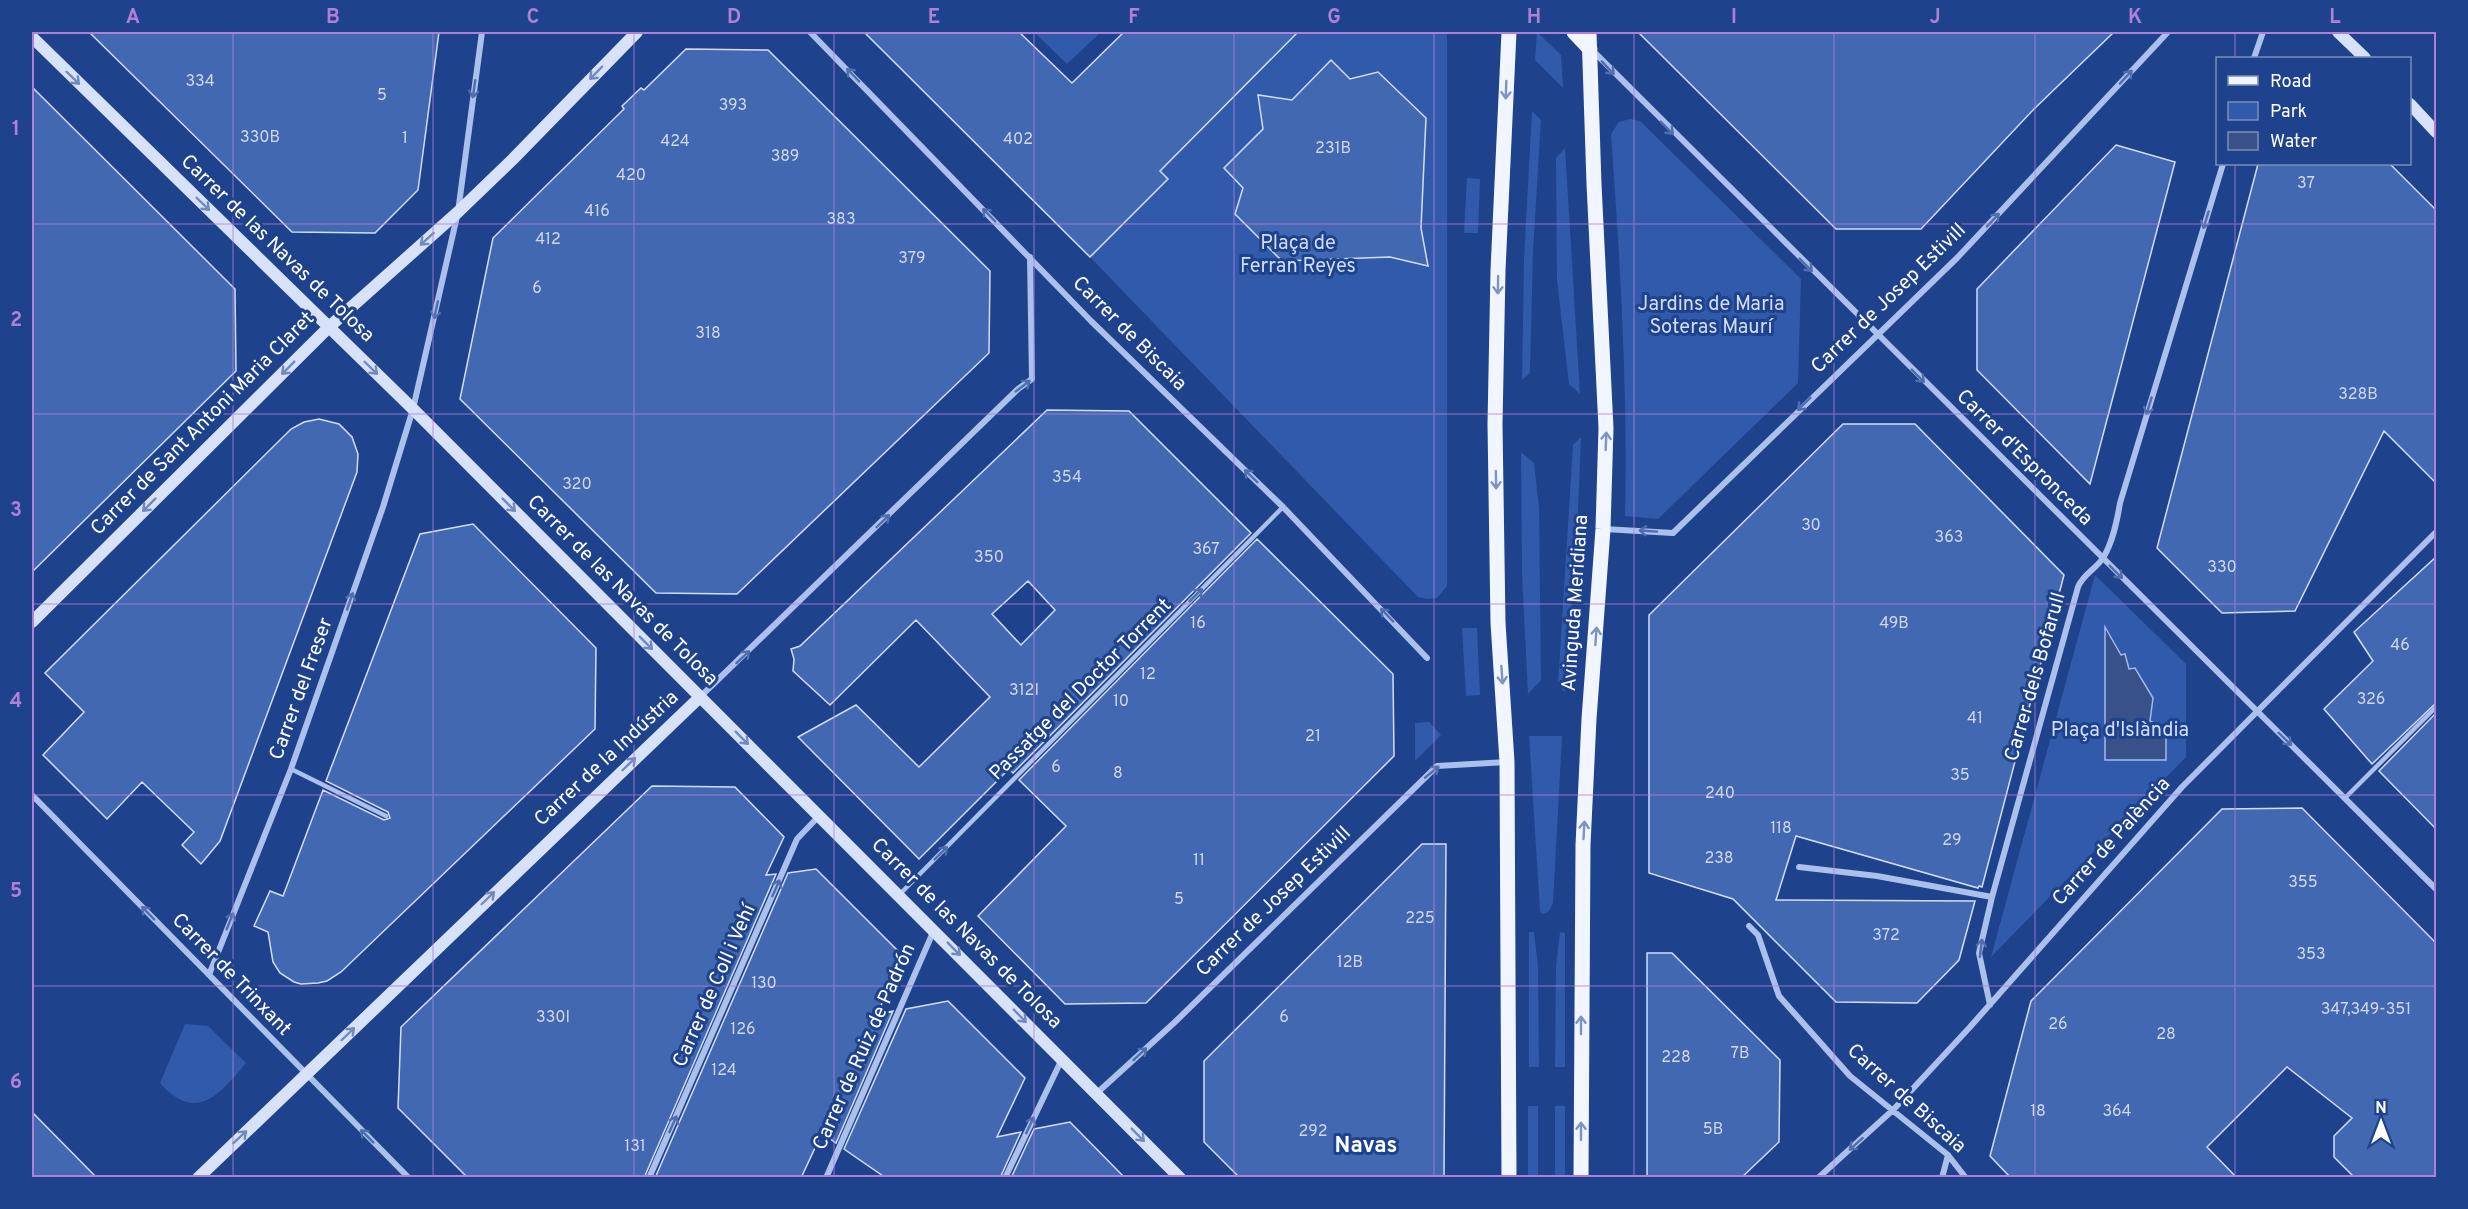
<svg xmlns="http://www.w3.org/2000/svg" width="2468" height="1209" font-family="Overpass,sans-serif">
<style>
.green{fill:#325aaa}
.water{fill:#385289;stroke:#9fbaee;stroke-width:1.5}
.building{fill:#4368b2;stroke:#d0def9;stroke-width:1.5;fill-rule:evenodd}
.lines{fill:none;stroke-linecap:round;stroke-linejoin:round}
.lane{stroke:#abc1ec;stroke-width:4.5}
.street{stroke:#abc1ec;stroke-width:6}
.secondary{stroke:#d7e2f9;stroke-width:12}
.primary{stroke:#f1f5ff;stroke-width:15}
.oneway{stroke:#4f6eae}
.oneway2{stroke:#718abd}
.oneway3{stroke:#7d93c0}
.grid{fill:none;stroke:#b080d9;stroke-width:1.5;stroke-opacity:0.55}
.labels{text-anchor:middle;dominant-baseline:central;stroke-width:6;stroke-linejoin:round;paint-order:stroke}
.number-label{font-size:16px;fill:#d0d9ec}
.park-label{font-size:20px;fill:#d0def9;stroke:#1e428c}
.street-label{font-size:20px;fill:#fff;stroke:#1e428c}
.quarter-label{font-size:22px;font-weight:bold;fill:#fff;stroke:#1e428c}
.neatline{fill:none;stroke:#b080d9;stroke-width:2}
.grid-label{font-size:20px;text-anchor:middle;font-weight:bold;fill:#b080d9}
</style>
<rect width="100%" height="100%" fill="#1e428c"/>
<!-- green -->
<path class="green" d="M1034,32H1101L1067,64Z
M1299,32H1447V586L1437,598L1427,599L1418,597L1090,257L1168,180L1160,171Z
M1537,32L1561,55L1563,88L1535,60Z
M1532,111L1541,120L1533,250L1530,373L1522,380L1524,259Z
M1630,119L1640,121L1801,279L1798,383L1658,519L1625,516C1628,388 1620,261 1611,134L1619,122Z
M1565,148L1580,394L1569,384L1557,280L1556,158Z
M1467,178L1480,179L1478,233H1464Z
M1581,437L1578,512L1565,692L1558,685L1573,445Z
M1521,452L1534,463L1539,508L1541,680L1528,694L1522,574Z
M2095,575L2186,664V757L1991,957Z
M1462,628H1477L1480,695L1466,696Z
M1429,722L1441,735L1415,761V723Z
M1529,736H1562L1553,903L1549,911L1543,914L1540,912Z
M1529,932H1534L1538,966L1539,1067H1529Z
M1560,932L1565,933V1067H1555L1556,966Z
M185,1024L208,1026L246,1063C220,1094 196,1124 160,1083Z
M1528,1106H1538V1177H1528Z
M1555,1106H1565V1177H1555Z"/>
<!-- water -->
<path class="water" d="M2105,627L2121,655L2125,654L2129,669L2135,668L2153,698L2150,721L2166,729V760H2105Z"/>
<!-- building -->
<path class="building" d="M89,32H439L418,190L375,233L292,232Z
M864,32H1019L1072,83L1124,32H1298L1160,171L1168,179L1090,257Z
M1638,32H2114L2034,109L1921,229H1836Z
M686,49L768,50L990,271L989,353L737,594L656,593L460,399L493,238L624,109L622,106L641,88L644,90Z
M1331,60L1350,79L1378,72L1426,118L1421,228L1428,266L1390,257L1282,261L1235,214L1243,188L1224,168L1263,129L1258,95L1292,100Z
M32,87L235,289L236,371L32,572Z
M2116,145L2175,162L2090,484L1977,370V289Z
M2258,164H2390L2436,210V483L2384,431L2295,611L2222,613L2157,548Z
M1047,410L1129,411L1251,533L1013,773L1009,769L919,859L798,737L856,705L919,767L990,697L916,620L830,705L793,671L794,659L791,649L800,646ZM1028,581L1055,610L1021,645L992,614Z
M319,419L339,424L352,437L358,454L357,472L220,841L201,864L182,845L194,832L142,782L107,819L43,755L84,712L45,673L291,429L304,422Z
M1843,424H1915L2064,575L1982,887L1979,886L1978,888L1796,836L1776,900L1975,901L1959,960L1917,1003L1836,1002L1733,899L1649,873V615Z
M473,524L596,648L595,729L341,972L327,981L318,983L301,984L294,982L280,973L273,962L268,932L254,926L270,891L283,896L323,790L384,820L390,818L388,812L326,781L420,534Z
M1257,539L1393,674L1394,756L1146,1003L1065,1004L978,916L1066,826L1019,780Z
M2436,557V703L2372,764L2324,709L2373,661L2354,632Z
M2436,713V829L2379,771Z
M652,786L735,787L784,837L766,875L776,874L644,1178H468L398,1108L401,1027Z
M2302,808L2436,943V1178H2355L2334,1157V1136L2352,1118L2287,1067L2207,1147L2237,1178H2011L1990,1156L2031,1001L2222,809Z
M1422,844H1446L1444,1178H1240L1204,1142V1061Z
M816,869L904,957L877,1014L893,1011L836,1143L822,1133L801,1178H655L788,873Z
M1647,953H1672L1780,1060L1779,1142L1741,1178H1647Z
M948,1001L1025,1078L997,1137L1021,1132L1000,1178H886L844,1149L906,1009Z
M32,1112L97,1178H32Z
M1070,1122L1125,1178H1011L1034,1129Z"/>
<g class="lines">
<!-- lane -->
<path class="lane" d="M291,769L386,816
M2345,798L2436,707
M900,894L1283,507"/>
<!-- street -->
<path class="street" d="M810,32L1091,321L1283,507L1427,658
M1592,50L2436,889
M2254,58L2263,32
M1604,529L1673,533L1957,258L2168,32
M700,697L1018,389L1032,379L1030,257
M32,795L409,1178
M1799,867L1877,876L1992,897
M1749,926L1758,935L1779,996L1850,1076L1948,1155L1966,1178
M209,975L291,769L383,507L413,409L458,212L482,32
M1990,1005L1979,953L1992,897L2078,587C2083,574 2096,569 2103,558C2113,542 2117,521 2120,503L2223,164
M1097,1093L1175,1022L1437,766L1507,762
M649,1178L797,839L819,816
M826,1178L934,930
M1005,1178L1062,1059
M1818,1178L1894,1109L1970,1027L2182,787L2436,532
M1942,1178L1948,1155"/>
<!-- secondary -->
<path class="secondary" d="M2338,32L2365,58
M32,37L413,409L1180,1178
M2410,104L2436,132
M32,622L329,327L458,212L513,159L637,32
M198,1178L700,697"/>
<!-- primary -->
<path class="primary" d="M1574,32L1590,49
M1509,1178L1507,762L1498,623L1495,424L1498,270L1509,32
M1581,1178L1583,845L1589,719L1603,529L1606,428L1594,184L1589,32"/>
</g>
<!-- one-way arrows -->
<defs><path id="oneway-shaft" d="M-6 0H5M1.5-3L5.5 0L1.5 3" fill="none" stroke-width="1.6" stroke-linecap="round" stroke-linejoin="round" transform="scale(1.5)"/></defs>
<g class="oneway">
<use href="#oneway-shaft" transform="translate(1608 68) rotate(47)"/>
<use href="#oneway-shaft" transform="translate(853 75) rotate(-134)"/>
<use href="#oneway-shaft" transform="translate(2126 77) rotate(-47)"/>
<use href="#oneway-shaft" transform="translate(474 89) rotate(98)"/>
<use href="#oneway-shaft" transform="translate(1667 128) rotate(45)"/>
<use href="#oneway-shaft" transform="translate(989 215) rotate(-134)"/>
<use href="#oneway-shaft" transform="translate(1993 220) rotate(-47)"/>
<use href="#oneway-shaft" transform="translate(2206 220) rotate(107)"/>
<use href="#oneway-shaft" transform="translate(1806 265) rotate(45)"/>
<use href="#oneway-shaft" transform="translate(436 310) rotate(102)"/>
<use href="#oneway-shaft" transform="translate(1918 376) rotate(45)"/>
<use href="#oneway-shaft" transform="translate(1023 386) rotate(-37)"/>
<use href="#oneway-shaft" transform="translate(1804 404) rotate(136)"/>
<use href="#oneway-shaft" transform="translate(2149 406) rotate(107)"/>
<use href="#oneway-shaft" transform="translate(1251 476) rotate(-136)"/>
<use href="#oneway-shaft" transform="translate(883 521) rotate(-44)"/>
<use href="#oneway-shaft" transform="translate(1648 531) rotate(-176)"/>
<use href="#oneway-shaft" transform="translate(2116 572) rotate(45)"/>
<use href="#oneway-shaft" transform="translate(1196 595) rotate(-45)"/>
<use href="#oneway-shaft" transform="translate(350 601) rotate(-71)"/>
<use href="#oneway-shaft" transform="translate(1387 615) rotate(-134)"/>
<use href="#oneway-shaft" transform="translate(743 657) rotate(-43)"/>
<use href="#oneway-shaft" transform="translate(2285 739) rotate(44)"/>
<use href="#oneway-shaft" transform="translate(1432 772) rotate(-39)"/>
<use href="#oneway-shaft" transform="translate(941 853) rotate(-45)"/>
<use href="#oneway-shaft" transform="translate(776 888) rotate(-66)"/>
<use href="#oneway-shaft" transform="translate(148 913) rotate(-134)"/>
<use href="#oneway-shaft" transform="translate(230 921) rotate(-68)"/>
<use href="#oneway-shaft" transform="translate(1981 948) rotate(-83)"/>
<use href="#oneway-shaft" transform="translate(1140 1054) rotate(-43)"/>
<use href="#oneway-shaft" transform="translate(673 1124) rotate(-66)"/>
<use href="#oneway-shaft" transform="translate(1030 1125) rotate(-65)"/>
<use href="#oneway-shaft" transform="translate(367 1136) rotate(-135)"/>
<use href="#oneway-shaft" transform="translate(1856 1144) rotate(138)"/>
</g>
<g class="oneway2">
<use href="#oneway-shaft" transform="translate(596 73) rotate(134)"/>
<use href="#oneway-shaft" transform="translate(73 78) rotate(44)"/>
<use href="#oneway-shaft" transform="translate(203 204) rotate(44)"/>
<use href="#oneway-shaft" transform="translate(427 239) rotate(138)"/>
<use href="#oneway-shaft" transform="translate(288 368) rotate(135)"/>
<use href="#oneway-shaft" transform="translate(371 368) rotate(44)"/>
<use href="#oneway-shaft" transform="translate(149 505) rotate(135)"/>
<use href="#oneway-shaft" transform="translate(509 505) rotate(45)"/>
<use href="#oneway-shaft" transform="translate(646 643) rotate(45)"/>
<use href="#oneway-shaft" transform="translate(742 738) rotate(45)"/>
<use href="#oneway-shaft" transform="translate(629 764) rotate(-44)"/>
<use href="#oneway-shaft" transform="translate(488 898) rotate(-44)"/>
<use href="#oneway-shaft" transform="translate(954 949) rotate(45)"/>
<use href="#oneway-shaft" transform="translate(1020 1016) rotate(46)"/>
<use href="#oneway-shaft" transform="translate(348 1034) rotate(-44)"/>
<use href="#oneway-shaft" transform="translate(1138 1135) rotate(45)"/>
<use href="#oneway-shaft" transform="translate(240 1137) rotate(-43)"/>
</g>
<g class="oneway3">
<use href="#oneway-shaft" transform="translate(1506 90) rotate(92)"/>
<use href="#oneway-shaft" transform="translate(1498 285) rotate(91)"/>
<use href="#oneway-shaft" transform="translate(1606 441) rotate(-88)"/>
<use href="#oneway-shaft" transform="translate(1496 480) rotate(89)"/>
<use href="#oneway-shaft" transform="translate(1596 636) rotate(-86)"/>
<use href="#oneway-shaft" transform="translate(1502 675) rotate(86)"/>
<use href="#oneway-shaft" transform="translate(1584 830) rotate(-87)"/>
<use href="#oneway-shaft" transform="translate(1581 1025) rotate(-90)"/>
<use href="#oneway-shaft" transform="translate(1581 1131) rotate(-90)"/>
</g>
<!-- grid -->
<path class="grid" d="M233,32V1178M433,32V1178M634,32V1178M834,32V1178M1034,32V1178M1234,32V1178M1434,32V1178M1634,32V1178M1834,32V1178M2035,32V1178M2235,32V58M2235,164V1178M32,224H2436M32,414H2436M32,604H2436M32,795H2436M32,986H2436"/>
<g class="labels">
<!-- number labels -->
<g class="number-label">
<text x="200" y="82">334</text>
<text x="382" y="96">5</text>
<text x="733" y="106">393</text>
<text x="260" y="138">330B</text>
<text x="405" y="139">1</text>
<text x="1018" y="140">402</text>
<text x="675" y="142">424</text>
<text x="1333" y="149">231B</text>
<text x="785" y="157">389</text>
<text x="631" y="176">420</text>
<text x="2306" y="184">37</text>
<text x="597" y="212">416</text>
<text x="841" y="220">383</text>
<text x="548" y="240">412</text>
<text x="912" y="259">379</text>
<text x="537" y="289">6</text>
<text x="708" y="334">318</text>
<text x="2358" y="395">328B</text>
<text x="1067" y="478">354</text>
<text x="577" y="485">320</text>
<text x="1811" y="526">30</text>
<text x="1949" y="538">363</text>
<text x="1206" y="550">367</text>
<text x="989" y="558">350</text>
<text x="2222" y="568">330</text>
<text x="1198" y="624">16</text>
<text x="1894" y="624">49B</text>
<text x="2400" y="646">46</text>
<text x="1148" y="675">12</text>
<text x="1024" y="691">312I</text>
<text x="2371" y="700">326</text>
<text x="1121" y="702">10</text>
<text x="1975" y="719">41</text>
<text x="1313" y="737">21</text>
<text x="1056" y="768">6</text>
<text x="1118" y="774">8</text>
<text x="1960" y="776">35</text>
<text x="1720" y="794">240</text>
<text x="1781" y="829">118</text>
<text x="1952" y="841">29</text>
<text x="1719" y="859">238</text>
<text x="1199" y="861">11</text>
<text x="2303" y="883">355</text>
<text x="1179" y="900">5</text>
<text x="1420" y="919">225</text>
<text x="1886" y="936">372</text>
<text x="2311" y="955">353</text>
<text x="1350" y="963">12B</text>
<text x="764" y="984">130</text>
<text x="2366" y="1010">347,349-351</text>
<text x="553" y="1018">330I</text>
<text x="1284" y="1018">6</text>
<text x="2058" y="1025">26</text>
<text x="743" y="1030">126</text>
<text x="2166" y="1035">28</text>
<text x="1740" y="1054">7B</text>
<text x="1676" y="1058">228</text>
<text x="724" y="1071">124</text>
<text x="2038" y="1112">18</text>
<text x="2117" y="1112">364</text>
<text x="1713" y="1130">5B</text>
<text x="1313" y="1132">292</text>
<text x="635" y="1147">131</text>
</g>
<!-- park labels -->
<g class="park-label">
<text x="1298" y="244">Plaça de<tspan x="1298" dy="23">Ferran Reyes</tspan></text>
<text x="1711" y="305">Jardins de Maria<tspan x="1711" dy="23">Soteras Maurí</tspan></text>
<text x="2120" y="731">Plaça d'Islàndia</text>
</g>
<!-- street labels -->
<g class="street-label">
<text transform="translate(277 249) rotate(44)">Carrer de las Navas de Tolosa</text>
<text transform="translate(1889 299) rotate(-44)">Carrer de Josep Estivill</text>
<text transform="translate(1129 334) rotate(45)">Carrer de Biscaia</text>
<text transform="translate(203 424) rotate(-45)">Carrer de Sant Antoni Maria Claret</text>
<text transform="translate(2024 458) rotate(45)">Carrer d'Espronceda</text>
<text transform="translate(622 591) rotate(45)">Carrer de las Navas de Tolosa</text>
<text transform="translate(1576 603) rotate(-86)">Avinguda Meridiana</text>
<text transform="translate(2036 677) rotate(-74)">Carrer dels Bofarull</text>
<text transform="translate(302 689) rotate(-70)">Carrer del Freser</text>
<text transform="translate(1081 690) rotate(-45)">Passatge del Doctor Torrent</text>
<text transform="translate(607 759) rotate(-43)">Carrer de la Indústria</text>
<text transform="translate(2112 842) rotate(-48)">Carrer de Palència</text>
<text transform="translate(1274 902) rotate(-44)">Carrer de Josep Estivill</text>
<text transform="translate(966 934) rotate(45)">Carrer de las Navas de Tolosa</text>
<text transform="translate(231 975) rotate(46)">Carrer de Trinxant</text>
<text transform="translate(715 986) rotate(-66)">Carrer de Coll i Vehí</text>
<text transform="translate(865 1047) rotate(-66)">Carrer de Ruiz de Padrón</text>
<text transform="translate(1906 1099) rotate(42)">Carrer de Biscaia</text>
</g>
<!-- quarter labels -->
<g class="quarter-label">
<text x="1366" y="1146">Navas</text>
</g>
</g>
<!-- border -->
<rect width="2468" height="1209" fill="none" stroke="#1e428c" stroke-width="66"/>
<!-- legend -->
<rect x="2216" y="57" width="195" height="108" fill="#1e428c" stroke="#788eba" stroke-width="1.5"/>
<rect x="2228" y="76" width="30" height="9" fill="#f1f5ff" stroke="#788eba" stroke-width="1.5"/>
<text x="2270" y="87" font-size="18" fill="#ffffff">Road</text>
<rect x="2228" y="102" width="30" height="18" fill="#325aaa" stroke="#788eba" stroke-width="1.5"/>
<text x="2270" y="117" font-size="18" fill="#ffffff">Park</text>
<rect x="2228" y="132" width="30" height="18" fill="#385289" stroke="#788eba" stroke-width="1.5"/>
<text x="2270" y="147" font-size="18" fill="#ffffff">Water</text>
<!-- north arrow -->
<g transform="translate(2381 1122)" stroke="#1e428c" stroke-width="4.5" paint-order="stroke">
<path d="M0-4.5L10 22L0 15L-10 22Z" fill="#ffffff"/>
<text y="-9" font-size="16" font-weight="bold" text-anchor="middle" fill="#ffffff">N</text>
</g>
<rect x="33" y="33" width="2402" height="1143" class="neatline"/>
<g class="grid-label">
<text x="133" y="23">A</text>
<text x="333" y="23">B</text>
<text x="533" y="23">C</text>
<text x="734" y="23">D</text>
<text x="934" y="23">E</text>
<text x="1134" y="23">F</text>
<text x="1334" y="23">G</text>
<text x="1534" y="23">H</text>
<text x="1734" y="23">I</text>
<text x="1935" y="23">J</text>
<text x="2135" y="23">K</text>
<text x="2335" y="23">L</text>
<text x="16" y="135">1</text>
<text x="16" y="326">2</text>
<text x="16" y="516">3</text>
<text x="16" y="707">4</text>
<text x="16" y="897">5</text>
<text x="16" y="1088">6</text>
</g>
</svg>
